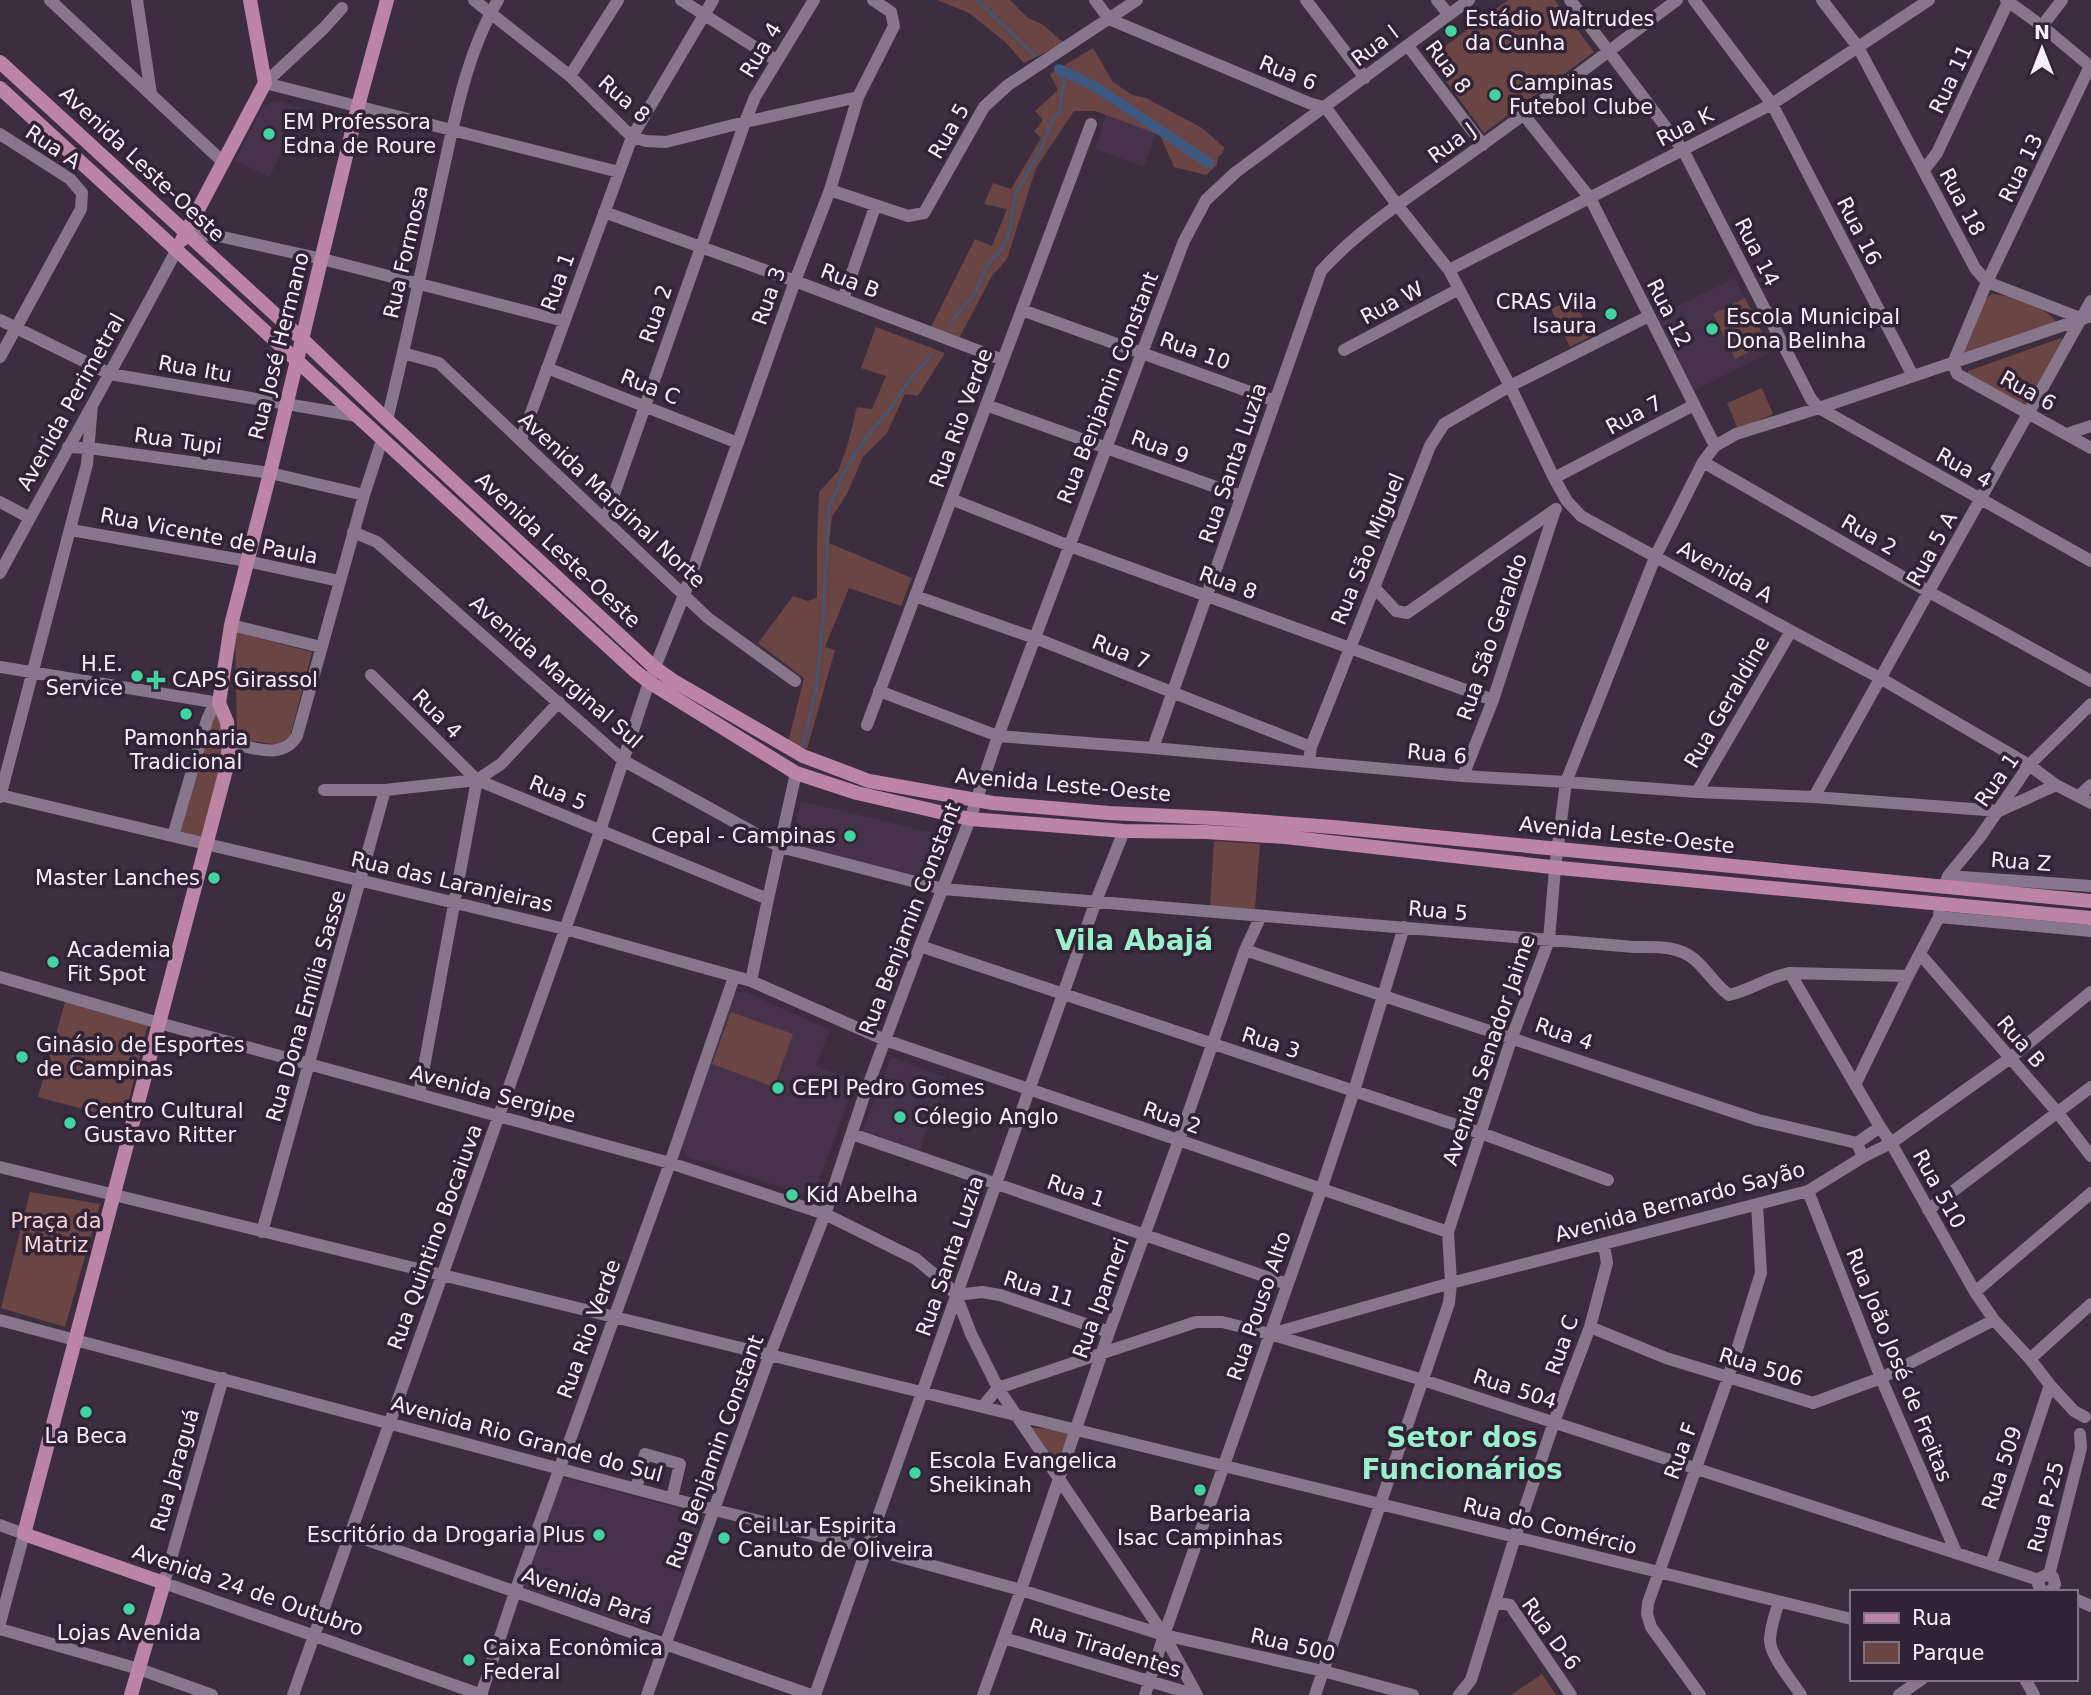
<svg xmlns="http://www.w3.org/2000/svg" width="2091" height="1695" font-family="'DejaVu Sans',sans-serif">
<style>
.built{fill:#46334b}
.green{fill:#6a4544}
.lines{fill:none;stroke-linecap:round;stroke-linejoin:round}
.stream{stroke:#3d5980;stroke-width:2.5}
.canal{stroke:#3d5980;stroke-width:10}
.minor{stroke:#88778c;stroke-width:12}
.major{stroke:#bd85a5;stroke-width:14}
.poi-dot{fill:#41d4a1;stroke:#312335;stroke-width:2.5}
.labels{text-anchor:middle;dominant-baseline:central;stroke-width:7;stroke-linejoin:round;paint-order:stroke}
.poi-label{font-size:21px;fill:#f7eefa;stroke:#312335;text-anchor:start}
.street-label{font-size:21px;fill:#f7eefa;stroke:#312335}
.park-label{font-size:21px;fill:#f7d3d2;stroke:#312335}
.district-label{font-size:28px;font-weight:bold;fill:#99f0cb;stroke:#312335}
</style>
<rect width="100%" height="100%" fill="#3c2d3f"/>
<!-- built -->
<path class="built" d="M277,101L301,108L270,177L235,161L263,106Z
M1106,115L1156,133L1144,167L1095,149Z
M1735,278L1772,352L1694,391L1657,316Z
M801,801L942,835L931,879L790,845Z
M744,991L830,1030L816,1066L856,1080L815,1192L801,1193L687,1157L681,1148L733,994Z
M891,1057L947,1078L919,1151L863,1130Z
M561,1477L707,1516L661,1634L524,1588Z"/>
<!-- green -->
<path class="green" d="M937,0H1010L1028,18L1042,24L1064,43L1024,63L1005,42L969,13Z
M1508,0H1555L1594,52L1484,133L1429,58Z
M1093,48L1113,82L1132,95L1146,98L1202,128L1224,147L1223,153L1218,157L1217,165L1206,175L1174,167L1160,135L1095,111H1074L1036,168L1007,259L992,276L958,340L930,329L975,239L992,246L1007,209L984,204L993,183L1011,189L1041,138L1034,131L1043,120L1035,111L1058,90L1050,74Z
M1992,294C2007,294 2050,309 2056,322L1966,353L1962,351L1983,301Z
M1745,298L1767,343L1735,359L1713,314Z
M1573,299L1592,336L1570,347L1551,309Z
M876,327L945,353L918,396L905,394L887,433L863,457L847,494L832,517L829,543L912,578L901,606L849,588L825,647L835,650L807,749L788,742L804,678L758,643L793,596L808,601L817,597V543L819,492L838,471L847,447L857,407L872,409L886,376L861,368Z
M2061,338L2063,341L2031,405L2023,406L1968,375V371Z
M1762,388L1773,414L1738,429L1727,403Z
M235,632L312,652L289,741L280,745L237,739Z
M215,710L223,712V744L218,780L201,840L176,835Z
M1214,841L1260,844L1255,909L1210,906Z
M66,999L148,1023L124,1120L38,1097Z
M731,1012L793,1034L774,1087L712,1064Z
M30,1192L100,1204L65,1327L1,1308Z
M1029,1427L1069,1432L1057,1465Z
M1542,1674L1556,1695H1511Z"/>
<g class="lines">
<!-- stream -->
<path class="stream" d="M977,0L1035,56
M949,325L975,293L987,265L1003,248L1010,230L1015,195L1043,145L1052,121L1060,111L1064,82L1059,69
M803,746L816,689L823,620L829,508L844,472L867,436L889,410L908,382L932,354"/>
<!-- canal -->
<path class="canal" d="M1059,69L1096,87L1209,163"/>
<!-- minor -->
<path class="minor" d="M50,0L223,162
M137,0L151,94
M474,0L570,76L632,137L646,141L666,142L745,122L858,97
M681,0L777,61
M1095,0L1109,19L1309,103L1326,108L1398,206L1449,270L1510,386L1554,478L1567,501L1581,516L1791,631L1880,678L2029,765L2056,785L2091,803
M1306,0L1365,78
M1437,0L1449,15
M1570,0L1683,150L1811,399L1819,408L2091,561
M1694,0L1772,104L1913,376
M1822,0L1858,47L1975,268L1987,282L2083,319
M2006,0L2042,26L2091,67
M2042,26L2062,0
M1408,46L1483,145
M2090,66L1987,282L1953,363L1957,374L2091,448
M570,76L618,0
M265,83L619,172
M265,83L324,28L342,8
M1524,115L1590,198L1715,446
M0,134L70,179L82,193L81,209L0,357
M1924,170L1937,153L2008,2
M830,190L908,216L924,213L984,107L1008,85L1137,0
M604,212L795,281L1003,360
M185,234L214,235L322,259L564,321
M1449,270L1772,104L1929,0
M843,299L875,207
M1022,310L1275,401
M0,320L110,374L357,416
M1344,350L1459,289
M403,353L439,363L708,618L795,681
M547,368L738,443
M986,405L1241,496
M387,420C407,339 424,258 442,176C455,117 467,52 498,0
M2067,434L2091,426
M521,440L632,137L713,0
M68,447L89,448L270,473L364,495
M1703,462L1929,592L2091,681
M1554,478L1694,405
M951,499L1070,546L1493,700
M0,502L30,518
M605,520L745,122L755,97L814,0
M71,530L247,561L339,581
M353,532L377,542L624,761L780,847L943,889L1634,947C1654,947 1677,945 1694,959C1707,970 1715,985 1729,995C1751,990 1768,977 1790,973L1908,976
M0,573C58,465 119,359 176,251
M1374,587L1396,611L1407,613L1556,509
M915,596L1035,638L1311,747
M231,625L321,647
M0,667L219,703
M371,675L477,780
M879,691L998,736L1153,748L1463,776L1566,782L1697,792L1814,797L1999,811L2056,785
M867,725L1091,124
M229,743C253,747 282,761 297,736L364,495L382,440
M1153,748L1321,271C1364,224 1420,190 1472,152C1541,103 1609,51 1677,0
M1309,762L1311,747L1430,446L1444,424L1510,386L1649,316
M1463,776L1493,700L1555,510
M477,780L501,764L559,702
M324,790H385L477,780L768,899
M1697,792L1791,631
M0,795L565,929L751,981L885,1040L1448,1232
M2079,796L2091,785
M0,797L87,464L92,405
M1814,797L2091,301
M173,836L207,720L211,711L219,703
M1948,876L2091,886
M1944,887L1948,876L1980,837L2029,765L2091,704
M1939,917L2091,931
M920,946L1489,1136L1608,1180
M1245,950L1758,1120L1857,1143L1863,1157
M1920,954L2058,1113L2091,1156
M1790,973L1880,1127L1891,1143L1975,1292L1994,1320L2030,1359L2050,1385L2074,1411L2085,1417
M0,977L159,1023L670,1163L825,1214L916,1259L946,1284L956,1295L971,1334L998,1388L1164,1635L1197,1695
M751,981L768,899L796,773
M1856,1083L1908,976L1939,917L1940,905
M419,1094L477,780
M852,1134L1287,1284
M1857,1143L1880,1127
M0,1167C617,1317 1234,1468 1851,1619
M1808,1191L1881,1378L1956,1552
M1928,1210L2091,1087
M262,1232L385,790
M1975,1292L2091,1193
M956,1295L982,1292L1000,1295L1109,1332
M0,1320L715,1510L868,1548L1021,1590L1164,1635L1323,1671L1413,1695
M1590,1327L1666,1358L1813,1403L1881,1378L1994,1320
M1271,1334L1451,1283L1808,1191L1863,1157L1891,1143L2009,1059L2091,992
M2030,1359L2091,1304
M223,1378L164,1583L482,1695
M983,1406L998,1388L1196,1322H1222L1270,1334L1423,1380L2039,1580
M636,1489L645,1454L680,1464L672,1498
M0,1525L24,1534L0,1623
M350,1534L811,1695
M1991,1564L2050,1385
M2049,1575L2081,1448L2080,1434
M2046,1592L2041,1590L2038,1584L2040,1578L2046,1575L2053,1577L2055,1584L2053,1589L2047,1592
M2075,1599L2091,1606
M1495,1602L1510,1605L1571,1695
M1779,1602C1775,1614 1770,1628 1770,1641C1771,1657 1792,1681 1801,1695
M0,1629L139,1669L212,1695
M1004,1638L1196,1695
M2025,1679L2034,1695
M293,1695L600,831L649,682L684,595L795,281L830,190L858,97L894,26L891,12L873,0
M481,1695L515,1592L670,1163L734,977
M647,1695L770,1354L825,1214L863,1099L920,946L970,819L998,736L1184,241L1206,200L1236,172L1469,0
M815,1695L1096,901L1124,831
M983,1695L1021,1590L1109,1332L1179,1140L1245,950L1261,916
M1145,1695L1164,1635L1321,1190L1354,1091L1404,927
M1315,1695L1449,1303L1451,1283L1448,1232L1512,1037L1549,940L1555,868L1566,782L1656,555L1703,462L1715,446L1736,434L1819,408L2091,316
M1459,1695L1471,1680L1515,1537L1554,1422L1590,1327L1607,1263L1604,1245
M1700,1695L1651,1627L1647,1614L1648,1603L1728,1378L1761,1273L1757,1204
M1899,1695L1922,1679"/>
<!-- major -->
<path class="major" d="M0,62L302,339L387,420L654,667L672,680L803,756L869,781L993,803L1109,813L1214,818L1333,827L2091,901
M0,88L635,671L649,682L796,773L857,793L970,819L1124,831L1206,832L1285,837L1560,868L2091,918
M182,240L265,83L250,0
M131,1695L164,1583L24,1534L227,766L229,743L227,722L219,703L231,625L270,473L358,106L387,0"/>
</g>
<!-- markers -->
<g class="poi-dot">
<circle cx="1451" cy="31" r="7"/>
<circle cx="1495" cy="95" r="7"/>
<circle cx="269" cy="134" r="7"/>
<circle cx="1611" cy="314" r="7"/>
<circle cx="1712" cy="329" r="7"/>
<circle cx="137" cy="676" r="7"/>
<path d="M152.5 669.5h7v7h7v7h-7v7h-7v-7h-7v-7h7z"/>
<circle cx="186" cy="714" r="7"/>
<circle cx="850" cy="836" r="7"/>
<circle cx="214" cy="878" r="7"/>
<circle cx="53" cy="962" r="7"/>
<circle cx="22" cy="1057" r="7"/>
<circle cx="778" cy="1088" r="7"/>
<circle cx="900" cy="1117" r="7"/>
<circle cx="70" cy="1123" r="7"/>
<circle cx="792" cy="1195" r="7"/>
<circle cx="86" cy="1412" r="7"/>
<circle cx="915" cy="1473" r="7"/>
<circle cx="1200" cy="1490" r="7"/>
<circle cx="599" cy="1535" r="7"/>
<circle cx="724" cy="1538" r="7"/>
<circle cx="129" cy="1609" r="7"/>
<circle cx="469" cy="1660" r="7"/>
</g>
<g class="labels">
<!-- poi labels -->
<g class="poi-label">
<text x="1465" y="19">Estádio Waltrudes<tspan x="1465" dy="24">da Cunha</tspan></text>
<text x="1509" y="83">Campinas<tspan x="1509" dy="24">Futebol Clube</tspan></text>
<text x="283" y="122">EM Professora<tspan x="283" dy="24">Edna de Roure</tspan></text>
<text x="1597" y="302" text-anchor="end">CRAS Vila<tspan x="1597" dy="24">Isaura</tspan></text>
<text x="1726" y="317">Escola Municipal<tspan x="1726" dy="24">Dona Belinha</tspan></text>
<text x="123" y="664" text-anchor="end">H.E.<tspan x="123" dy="24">Service</tspan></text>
<text x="172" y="680">CAPS Girassol</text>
<text x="186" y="738" text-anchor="middle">Pamonharia<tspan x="186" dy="24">Tradicional</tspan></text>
<text x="836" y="836" text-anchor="end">Cepal - Campinas</text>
<text x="200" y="878" text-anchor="end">Master Lanches</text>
<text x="67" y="950">Academia<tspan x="67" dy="24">Fit Spot</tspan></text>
<text x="36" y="1045">Ginásio de Esportes<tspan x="36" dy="24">de Campinas</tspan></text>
<text x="792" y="1088">CEPI Pedro Gomes</text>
<text x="84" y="1111">Centro Cultural<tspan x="84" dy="24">Gustavo Ritter</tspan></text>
<text x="914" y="1117">Cólegio Anglo</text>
<text x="806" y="1195">Kid Abelha</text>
<text x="86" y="1436" text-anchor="middle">La Beca</text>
<text x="929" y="1461">Escola Evangelica<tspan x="929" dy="24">Sheikinah</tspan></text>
<text x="1200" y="1514" text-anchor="middle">Barbearia<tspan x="1200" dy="24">Isac Campinhas</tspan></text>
<text x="738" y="1526">Cei Lar Espirita<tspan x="738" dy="24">Canuto de Oliveira</tspan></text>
<text x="585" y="1535" text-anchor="end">Escritório da Drogaria Plus</text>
<text x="129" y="1633" text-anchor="middle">Lojas Avenida</text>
<text x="483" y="1648">Caixa Econômica<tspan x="483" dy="24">Federal</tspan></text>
</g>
<!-- street labels -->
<g class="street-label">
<text transform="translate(1375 46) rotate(-37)">Rua l</text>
<text transform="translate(761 50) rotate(-59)">Rua 4</text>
<text transform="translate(1448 67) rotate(53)">Rua 8</text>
<text transform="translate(1288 73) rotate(22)">Rua 6</text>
<text transform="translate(1951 79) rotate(-65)">Rua 11</text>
<text transform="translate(624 99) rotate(41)">Rua 8</text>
<text transform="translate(1685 127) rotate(-27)">Rua K</text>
<text transform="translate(949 131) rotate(-60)">Rua 5</text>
<text transform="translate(1452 143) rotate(-36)">Rua J</text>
<text transform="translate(53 147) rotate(34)">Rua A</text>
<text transform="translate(142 164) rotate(43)">Avenida Leste-Oeste</text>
<text transform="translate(2021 168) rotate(-64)">Rua 13</text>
<text transform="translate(1962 202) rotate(62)">Rua 18</text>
<text transform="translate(1859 231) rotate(63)">Rua 16</text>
<text transform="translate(406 252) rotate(-77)">Rua Formosa</text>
<text transform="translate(1757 252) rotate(63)">Rua 14</text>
<text transform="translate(850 281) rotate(21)">Rua B</text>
<text transform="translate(558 282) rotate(-70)">Rua 1</text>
<text transform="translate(769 296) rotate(-70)">Rua 3</text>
<text transform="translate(1392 303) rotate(-28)">Rua W</text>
<text transform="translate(1669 313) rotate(63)">Rua 12</text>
<text transform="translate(656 314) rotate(-71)">Rua 2</text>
<text transform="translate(279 346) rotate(-76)">Rua José Hermano</text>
<text transform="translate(1195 351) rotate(20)">Rua 10</text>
<text transform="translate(195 369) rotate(10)">Rua Itu</text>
<text transform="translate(650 387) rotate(22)">Rua C</text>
<text transform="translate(1108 388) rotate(-69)">Rua Benjamin Constant</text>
<text transform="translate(2028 391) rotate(29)">Rua 6</text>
<text transform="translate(71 402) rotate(-61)">Avenida Perimetral</text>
<text transform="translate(1634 415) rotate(-28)">Rua 7</text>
<text transform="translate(961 418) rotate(-70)">Rua Rio Verde</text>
<text transform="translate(178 441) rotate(8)">Rua Tupi</text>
<text transform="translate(1160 447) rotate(20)">Rua 9</text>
<text transform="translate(1233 463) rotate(-71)">Rua Santa Luzia</text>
<text transform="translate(1964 468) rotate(29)">Rua 4</text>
<text transform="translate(612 500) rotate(43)">Avenida Marginal Norte</text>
<text transform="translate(1869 535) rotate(30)">Rua 2</text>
<text transform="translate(209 536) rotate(11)">Rua Vicente de Paula</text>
<text transform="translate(1368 549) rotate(-68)">Rua São Miguel</text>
<text transform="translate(1932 549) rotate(-61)">Rua 5 A</text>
<text transform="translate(558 550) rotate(43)">Avenida Leste-Oeste</text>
<text transform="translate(1725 572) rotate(29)">Avenida A</text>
<text transform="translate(1228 583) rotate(20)">Rua 8</text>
<text transform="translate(1492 637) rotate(-71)">Rua São Geraldo</text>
<text transform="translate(1121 652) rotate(22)">Rua 7</text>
<text transform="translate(556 672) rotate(41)">Avenida Marginal Sul</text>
<text transform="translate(1727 702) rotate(-60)">Rua Geraldine</text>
<text transform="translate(437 714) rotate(45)">Rua 4</text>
<text transform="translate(1437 754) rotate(5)">Rua 6</text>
<text transform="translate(1997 780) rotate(-55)">Rua 1</text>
<text transform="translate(1063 785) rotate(5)">Avenida Leste-Oeste</text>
<text transform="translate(558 793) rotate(22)">Rua 5</text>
<text transform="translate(1627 835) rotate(6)">Avenida Leste-Oeste</text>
<text transform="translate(2021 862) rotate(4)">Rua Z</text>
<text transform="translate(452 882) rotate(13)">Rua das Laranjeiras</text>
<text transform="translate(1438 911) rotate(5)">Rua 5</text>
<text transform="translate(910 919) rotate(-69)">Rua Benjamin Constant</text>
<text transform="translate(306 1006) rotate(-74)">Rua Dona Emília Sasse</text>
<text transform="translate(1564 1034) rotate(19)">Rua 4</text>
<text transform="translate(2021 1042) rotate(49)">Rua B</text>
<text transform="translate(1271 1043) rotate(18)">Rua 3</text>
<text transform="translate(1489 1050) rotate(-71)">Avenida Senador Jaime</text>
<text transform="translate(493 1094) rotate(15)">Avenida Sergipe</text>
<text transform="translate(1172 1118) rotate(19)">Rua 2</text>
<text transform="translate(1939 1189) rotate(61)">Rua 510</text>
<text transform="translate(1076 1191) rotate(19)">Rua 1</text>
<text transform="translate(1680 1202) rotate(-15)">Avenida Bernardo Sayão</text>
<text transform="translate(435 1237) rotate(-70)">Rua Quintino Bocaiuva</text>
<text transform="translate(950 1256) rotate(-71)">Rua Santa Luzia</text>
<text transform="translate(1039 1289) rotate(18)">Rua 11</text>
<text transform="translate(1101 1298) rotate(-70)">Rua Ipameri</text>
<text transform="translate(1259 1306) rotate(-71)">Rua Pouso Alto</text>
<text transform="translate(589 1329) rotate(-70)">Rua Rio Verde</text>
<text transform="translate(1562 1345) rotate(-71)">Rua C</text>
<text transform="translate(1899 1365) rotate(68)">Rua João José de Freitas</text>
<text transform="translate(1761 1367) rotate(17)">Rua 506</text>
<text transform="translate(1515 1389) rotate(18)">Rua 504</text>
<text transform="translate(527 1439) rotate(15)">Avenida Rio Grande do Sul</text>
<text transform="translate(1681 1451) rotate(-70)">Rua F</text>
<text transform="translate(715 1452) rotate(-70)">Rua Benjamin Constant</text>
<text transform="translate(2002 1468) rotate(-72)">Rua 509</text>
<text transform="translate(175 1470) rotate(-74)">Rua Jaraguá</text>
<text transform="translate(2046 1507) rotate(-76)">Rua P-25</text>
<text transform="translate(1550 1526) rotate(14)">Rua do Comércio</text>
<text transform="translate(248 1590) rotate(19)">Avenida 24 de Outubro</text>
<text transform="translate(587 1596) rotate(19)">Avenida Pará</text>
<text transform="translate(1551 1634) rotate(54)">Rua D-6</text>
<text transform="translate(1293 1645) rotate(13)">Rua 500</text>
<text transform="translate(1105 1648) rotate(17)">Rua Tiradentes</text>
</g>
<!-- park labels -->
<g class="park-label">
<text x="56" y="1221">Praça da<tspan x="56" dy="24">Matriz</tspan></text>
</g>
<!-- district labels -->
<g class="district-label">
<text x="1134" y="940">Vila Abajá</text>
<text x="1462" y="1437">Setor dos<tspan x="1462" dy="32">Funcionários</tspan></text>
</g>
</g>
<!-- legend -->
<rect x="1850" y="1590" width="228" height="91" fill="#312335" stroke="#807484" stroke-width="2"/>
<rect x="1864" y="1613" width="35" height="10" fill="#bd85a5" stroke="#807484" stroke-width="2"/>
<text x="1912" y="1625" font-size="21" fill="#f7eefa">Rua</text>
<rect x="1864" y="1642" width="35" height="21" fill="#6a4544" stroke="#807484" stroke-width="2"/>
<text x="1912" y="1660" font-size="21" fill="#f7eefa">Parque</text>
<!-- north arrow -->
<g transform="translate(2042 49)" stroke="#312335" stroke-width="5" paint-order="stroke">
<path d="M0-5L12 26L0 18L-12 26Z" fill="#f7eefa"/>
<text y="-10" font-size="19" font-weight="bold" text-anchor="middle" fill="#f7eefa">N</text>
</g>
</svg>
